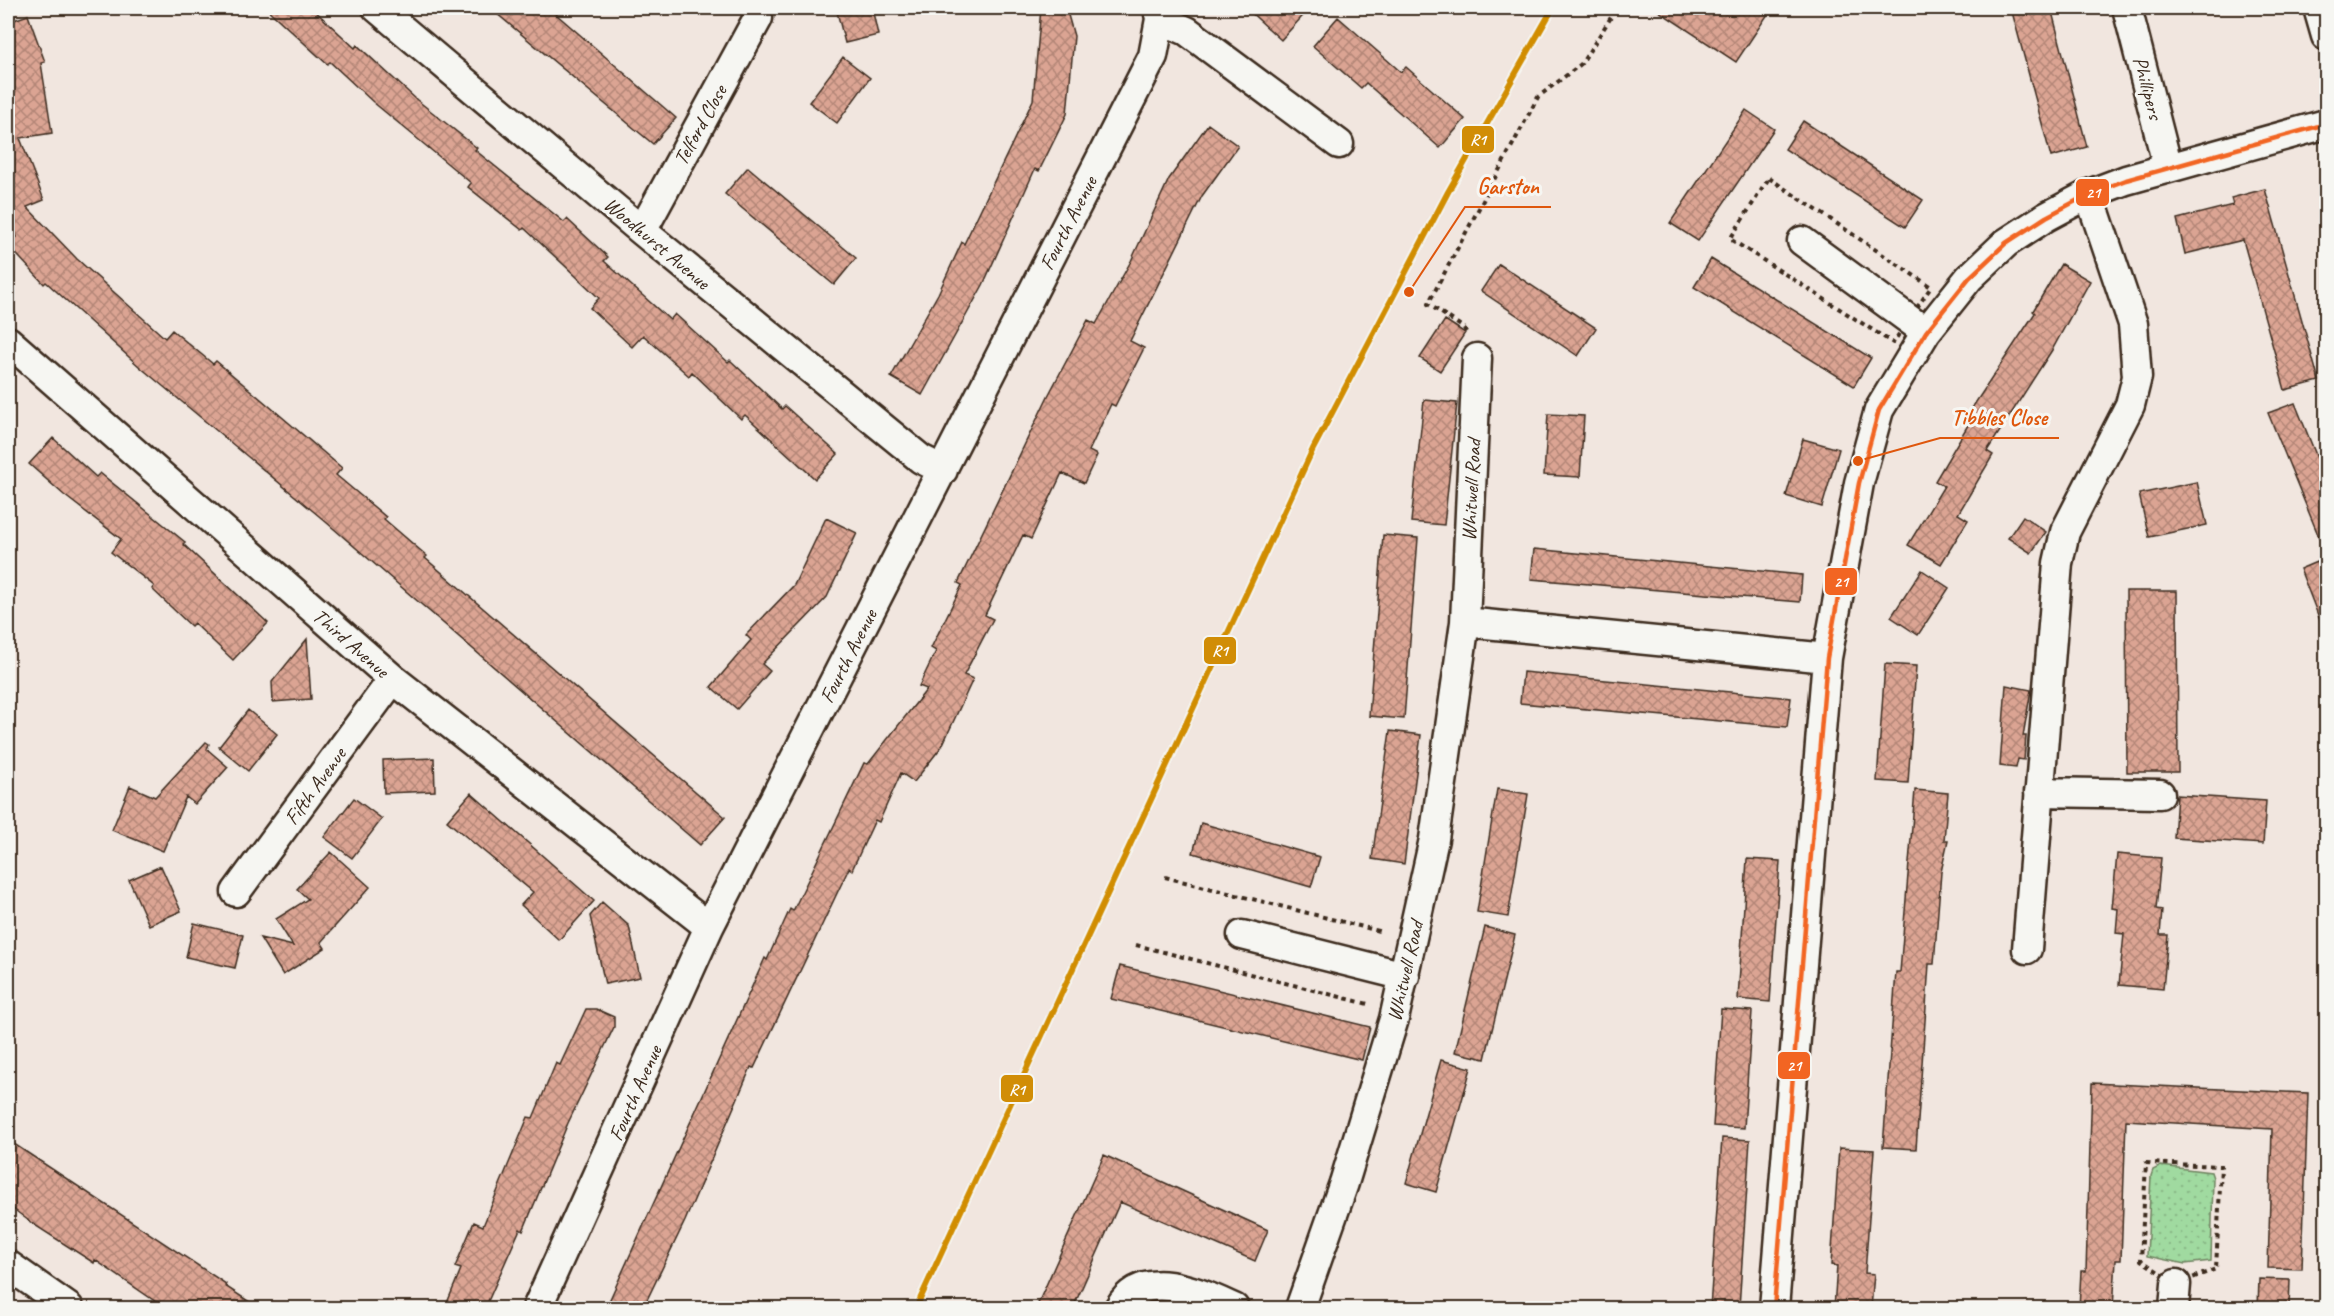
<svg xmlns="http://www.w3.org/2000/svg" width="2334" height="1316" font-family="Caveat,sans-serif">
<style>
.grass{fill:url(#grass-dots);stroke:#6e825f;stroke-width:1.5}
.building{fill:url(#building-cross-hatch);stroke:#3b2a1e;stroke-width:1.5}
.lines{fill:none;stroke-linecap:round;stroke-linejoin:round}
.minor-casing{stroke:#3b2a1e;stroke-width:33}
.path{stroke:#3b2a1e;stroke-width:4;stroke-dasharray:4.5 4.5;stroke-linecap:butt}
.minor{stroke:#f6f6f2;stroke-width:28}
.bus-1-casing{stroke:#f6f6f2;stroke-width:9}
.bus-1{stroke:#f26522;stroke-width:4.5}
.rail-1-casing{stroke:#f6f6f2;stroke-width:10}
.rail-1{stroke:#d18d06;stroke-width:6}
.labels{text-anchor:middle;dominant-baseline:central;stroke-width:6;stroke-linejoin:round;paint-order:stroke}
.street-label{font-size:21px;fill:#3b2a1e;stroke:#f6f6f2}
.leader{fill:none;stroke:#df570d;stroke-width:2}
.callout-dot{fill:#df570d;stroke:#f6f6f2;stroke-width:2}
.callout-label{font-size:22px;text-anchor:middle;font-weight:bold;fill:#df570d;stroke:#f6f6f2;stroke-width:6;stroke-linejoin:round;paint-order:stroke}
.line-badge{stroke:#f6f6f2;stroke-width:2}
.badge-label{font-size:16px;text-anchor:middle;font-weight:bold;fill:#fff}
</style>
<defs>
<pattern id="grass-dots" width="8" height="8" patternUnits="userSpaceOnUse" patternTransform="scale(1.5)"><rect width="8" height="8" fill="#a0daa0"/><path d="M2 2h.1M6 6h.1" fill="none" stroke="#8bbb89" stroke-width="1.8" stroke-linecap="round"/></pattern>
<pattern id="building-cross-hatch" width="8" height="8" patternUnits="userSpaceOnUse" patternTransform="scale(1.5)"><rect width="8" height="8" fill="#dba493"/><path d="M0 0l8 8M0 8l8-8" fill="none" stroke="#b38677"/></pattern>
</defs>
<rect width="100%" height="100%" fill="#f1e6df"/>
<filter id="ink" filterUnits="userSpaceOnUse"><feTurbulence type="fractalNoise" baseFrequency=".0167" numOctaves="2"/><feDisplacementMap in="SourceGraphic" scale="12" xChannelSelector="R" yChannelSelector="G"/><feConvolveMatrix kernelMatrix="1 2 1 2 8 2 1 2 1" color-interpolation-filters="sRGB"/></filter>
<g filter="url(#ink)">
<!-- grass -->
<path class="grass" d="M2161,1166L2211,1172L2213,1178L2211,1261L2185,1264L2147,1256L2151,1176L2153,1170Z"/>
<!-- building -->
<path class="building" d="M266,8H312L355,48L357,45L417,100L477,148L475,150L564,222L567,219L608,257L604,261L670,320L675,314L728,362L730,360L782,409L785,406L838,454L815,479L745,415L741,419L692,372L689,376L643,335L632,347L590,308L599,298L563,264L524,228L522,230L468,187L471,183L373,102L330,62L327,64Z
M490,8H549L676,118L653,144Z
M836,8H872L878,35L845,43Z
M1041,8H1066L1074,36L1067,114L1039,171L1035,169L983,285L922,395L891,377L938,294L962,242L964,244L1033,100Z
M1246,8H1310L1281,40Z
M1654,8H1772L1736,62Z
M2011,8H2051L2087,147L2051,157Z
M28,15L45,62L41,63L52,133L20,138L44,200L27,207L77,259L165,338L172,330L213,364L216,361L342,468L336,475L386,517L384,519L427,556L425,558L725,817L700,845L319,516L140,367L46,282L44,284L8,245L17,237L8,215V22Z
M1338,17L1401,72L1406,67L1465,119L1440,148L1366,83L1361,88L1313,46Z
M843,57L870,78L837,123L809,102Z
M1746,110L1774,129L1698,241L1670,223Z
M1803,121L1923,200L1905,227L1785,149Z
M1208,124L1238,146L1202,196L1130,341L1144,348L1115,406L1111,404L1089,451L1097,455L1084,483L1062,473L1031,539L1023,535L985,615L993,619L964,675L973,679L942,746L914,782L901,773L879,822L875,820L852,870L849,868L754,1068L751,1067L685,1221L643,1308H606L765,958L767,960L790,909L793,911L864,763L868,764L927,689L919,686L936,651L931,648L962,585L958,583L1048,396L1088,320L1096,324L1131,261L1169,179Z
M748,167L856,258L834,285L725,194Z
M2265,189L2319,381L2285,390L2243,240L2185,254L2177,219L2233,205L2231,198Z
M1711,259L1871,358L1854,386L1694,287Z
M1499,264L1596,328L1578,356L1481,291Z
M2061,264L2090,281L2052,350L1987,451L1993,455L1958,514L1968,520L1941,564L1908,545L1944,486L1935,481L1971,420L1966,417L2035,313L2033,311Z
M1445,320L1465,333L1440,371L1420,358Z
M1424,400L1457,403L1444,525L1411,522Z
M2295,403L2326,480V554L2268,413Z
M1548,414L1584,416L1580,477L1544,475Z
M53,438L96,477L100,473L185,542L183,544L268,623L233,660L194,623L191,626L152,589L154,586L111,552L121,539L64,495L29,464Z
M1803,439L1839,449L1822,507L1786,496Z
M2197,482L2207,525L2149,537L2139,494Z
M2023,516L2046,532L2031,553L2008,538Z
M826,518L857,533L827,597L762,664L770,671L737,709L711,687L751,640L746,635L794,585Z
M1383,535L1418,538L1404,719L1369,716Z
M1534,549L1802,575L1800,602L1531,579Z
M2326,558V633H2325L2300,569Z
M1922,570L1949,588L1918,635L1891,617Z
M2126,591H2177L2178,772H2127Z
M307,639L311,699L273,702L272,682Z
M1885,664L1916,666L1908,783L1877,781Z
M1523,672L1791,698L1787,727L1520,703Z
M2006,685L2031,690L2023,736H2026L2024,760L2018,759L2016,768L2000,766Z
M248,710L277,734L248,771L219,747Z
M1390,731L1421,735L1404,864L1372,859Z
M206,742L209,744L207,749L228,767L195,804L186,797L163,851L112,830L130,786L155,797Z
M434,758L435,791L384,793L383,760Z
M1497,789L1528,794L1508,917L1477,912Z
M1915,790L1948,793L1944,840H1948L1941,872L1934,964H1929L1916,1149L1883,1147L1896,972H1900Z
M471,793L594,901L559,940L521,905L533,892L447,821Z
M2177,795L2266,801L2263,844L2174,838Z
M354,798L382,819L352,858L324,837Z
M1201,823L1320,857L1311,887L1193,853Z
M331,852L370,887L321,942L325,948L283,975L260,938L293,946L276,919L308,899L297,889Z
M2117,854L2161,858L2156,909L2162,910L2160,935H2168L2163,989L2119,985L2124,934L2116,933L2118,909L2112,908Z
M1747,859L1780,861L1770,1002L1738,999Z
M161,866L181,911L149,925L129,880Z
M602,902L629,926L640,977L605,984L590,916Z
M194,923L243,935L235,968L186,957Z
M1485,927L1515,935L1485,1059L1455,1052Z
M1120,966L1370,1027L1362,1060L1111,999Z
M586,1009H596L614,1017V1027L568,1123L523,1231L520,1229L485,1308H445L461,1269L455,1267L474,1222L483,1226L528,1117L533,1118L556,1063L560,1065Z
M1721,1009L1752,1011L1744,1128L1713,1126Z
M1441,1060L1471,1068L1436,1192L1406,1183Z
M2092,1083L2308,1093L2302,1269L2268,1268L2272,1129L2126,1120L2121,1260H2116L2113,1308H2079L2081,1271H2086Z
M1722,1138L1750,1140L1739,1308H1710Z
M8,1140L226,1284L225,1286L259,1308H165L95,1260L94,1263L33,1224L8,1205Z
M1839,1148L1874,1150L1865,1273L1874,1274L1871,1308H1834L1837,1266L1831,1265Z
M1104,1155L1268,1230L1255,1261L1120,1202L1073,1308H1036Z
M2259,1279L2290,1280L2289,1308H2258Z"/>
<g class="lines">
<!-- minor casing -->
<g class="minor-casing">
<path id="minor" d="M377,8L642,231L921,459L943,470
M2127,8L2168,168
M2318,8L2326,36
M1160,19L1187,31L1339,144
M642,231L758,18
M1802,241L1926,332
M8,341L393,679L709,927
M1465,622L1827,658
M2039,792L2160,794
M236,892L393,679
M1242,935L1405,976
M2027,949L2058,563L2065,532L2130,405L2137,377L2133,324L2089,194
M8,1265L69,1308
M537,1308L709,927L1153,56L1160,19L1158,8
M1119,1308C1144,1265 1202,1294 1234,1308
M1300,1308L1344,1183L1394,1019L1434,839L1465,622L1477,358
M1774,1308L1827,658L1859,483L1879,410L1926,332L1969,278L2006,243L2046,217L2089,194L2126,180L2326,124
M2174,1308L2176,1284"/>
</g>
<!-- path -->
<path class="path" d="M1769,178L1931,287L1893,343L1730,239Z
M1466,332L1464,328L1428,304L1538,97L1581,64L1617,8
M1165,877L1383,932
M1136,945L1368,1004
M2146,1163L2221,1166L2216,1269L2176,1284L2141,1260Z"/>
<!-- minor -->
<use href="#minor" class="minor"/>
<!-- bus-1 casing -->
<g class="bus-1-casing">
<path id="bus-1" d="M1774,1308L1827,658L1859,483L1879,410L1926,332L1969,278L2006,243L2046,217L2089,194L2126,180L2326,124"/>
</g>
<!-- bus-1 -->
<use href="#bus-1" class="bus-1"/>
<!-- rail-1 casing -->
<g class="rail-1-casing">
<path id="rail-1" d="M916,1308L1313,449L1448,192L1553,8"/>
</g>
<!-- rail-1 -->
<use href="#rail-1" class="rail-1"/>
</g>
</g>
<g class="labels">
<!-- street labels -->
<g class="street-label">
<text transform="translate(2148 88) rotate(75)">Phillipers</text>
<text transform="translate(700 125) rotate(-61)">Telford Close</text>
<text transform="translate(1068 223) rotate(-63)">Fourth Avenue</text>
<text transform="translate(657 243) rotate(40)">Woodhurst Avenue</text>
<text transform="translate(1471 490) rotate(-87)">Whitwell Road</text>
<text transform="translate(351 643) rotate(41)">Third Avenue</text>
<text transform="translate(848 656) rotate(-63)">Fourth Avenue</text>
<text transform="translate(315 786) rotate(-54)">Fifth Avenue</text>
<text transform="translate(1405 971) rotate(-77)">Whitwell Road</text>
<text transform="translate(635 1093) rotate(-66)">Fourth Avenue</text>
</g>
</g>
<!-- callouts -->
<path class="leader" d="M1409 292L1465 207H1551M1858 461L1940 438H2059"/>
<g class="callout-dot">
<circle cx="1409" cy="292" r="6"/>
<circle cx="1858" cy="461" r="6"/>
</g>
<g class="callout-label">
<text x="1508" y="194">Garston</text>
<text x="1999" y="425">Tibbles Close</text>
</g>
<g class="line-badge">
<rect x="1461" y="125" width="34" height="29" rx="6" fill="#d18d06"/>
<rect x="2075" y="178" width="35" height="29" rx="6" fill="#f26522"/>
<rect x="1824" y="567" width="34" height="29" rx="6" fill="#f26522"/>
<rect x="1203" y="636" width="34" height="29" rx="6" fill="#d18d06"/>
<rect x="1777" y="1051" width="34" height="29" rx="6" fill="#f26522"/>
<rect x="1000" y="1074" width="34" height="29" rx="6" fill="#d18d06"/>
</g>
<g class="badge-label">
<text x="1478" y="145">R1</text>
<text x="2093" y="198">21</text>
<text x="1841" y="587">21</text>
<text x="1220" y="656">R1</text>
<text x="1794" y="1071">21</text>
<text x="1017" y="1095">R1</text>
</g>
<!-- margin -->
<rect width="2334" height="1316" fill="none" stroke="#f6f6f2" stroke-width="30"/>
<rect x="15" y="15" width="2304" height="1286" fill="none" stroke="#3b2a1e" stroke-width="2" filter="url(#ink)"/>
</svg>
